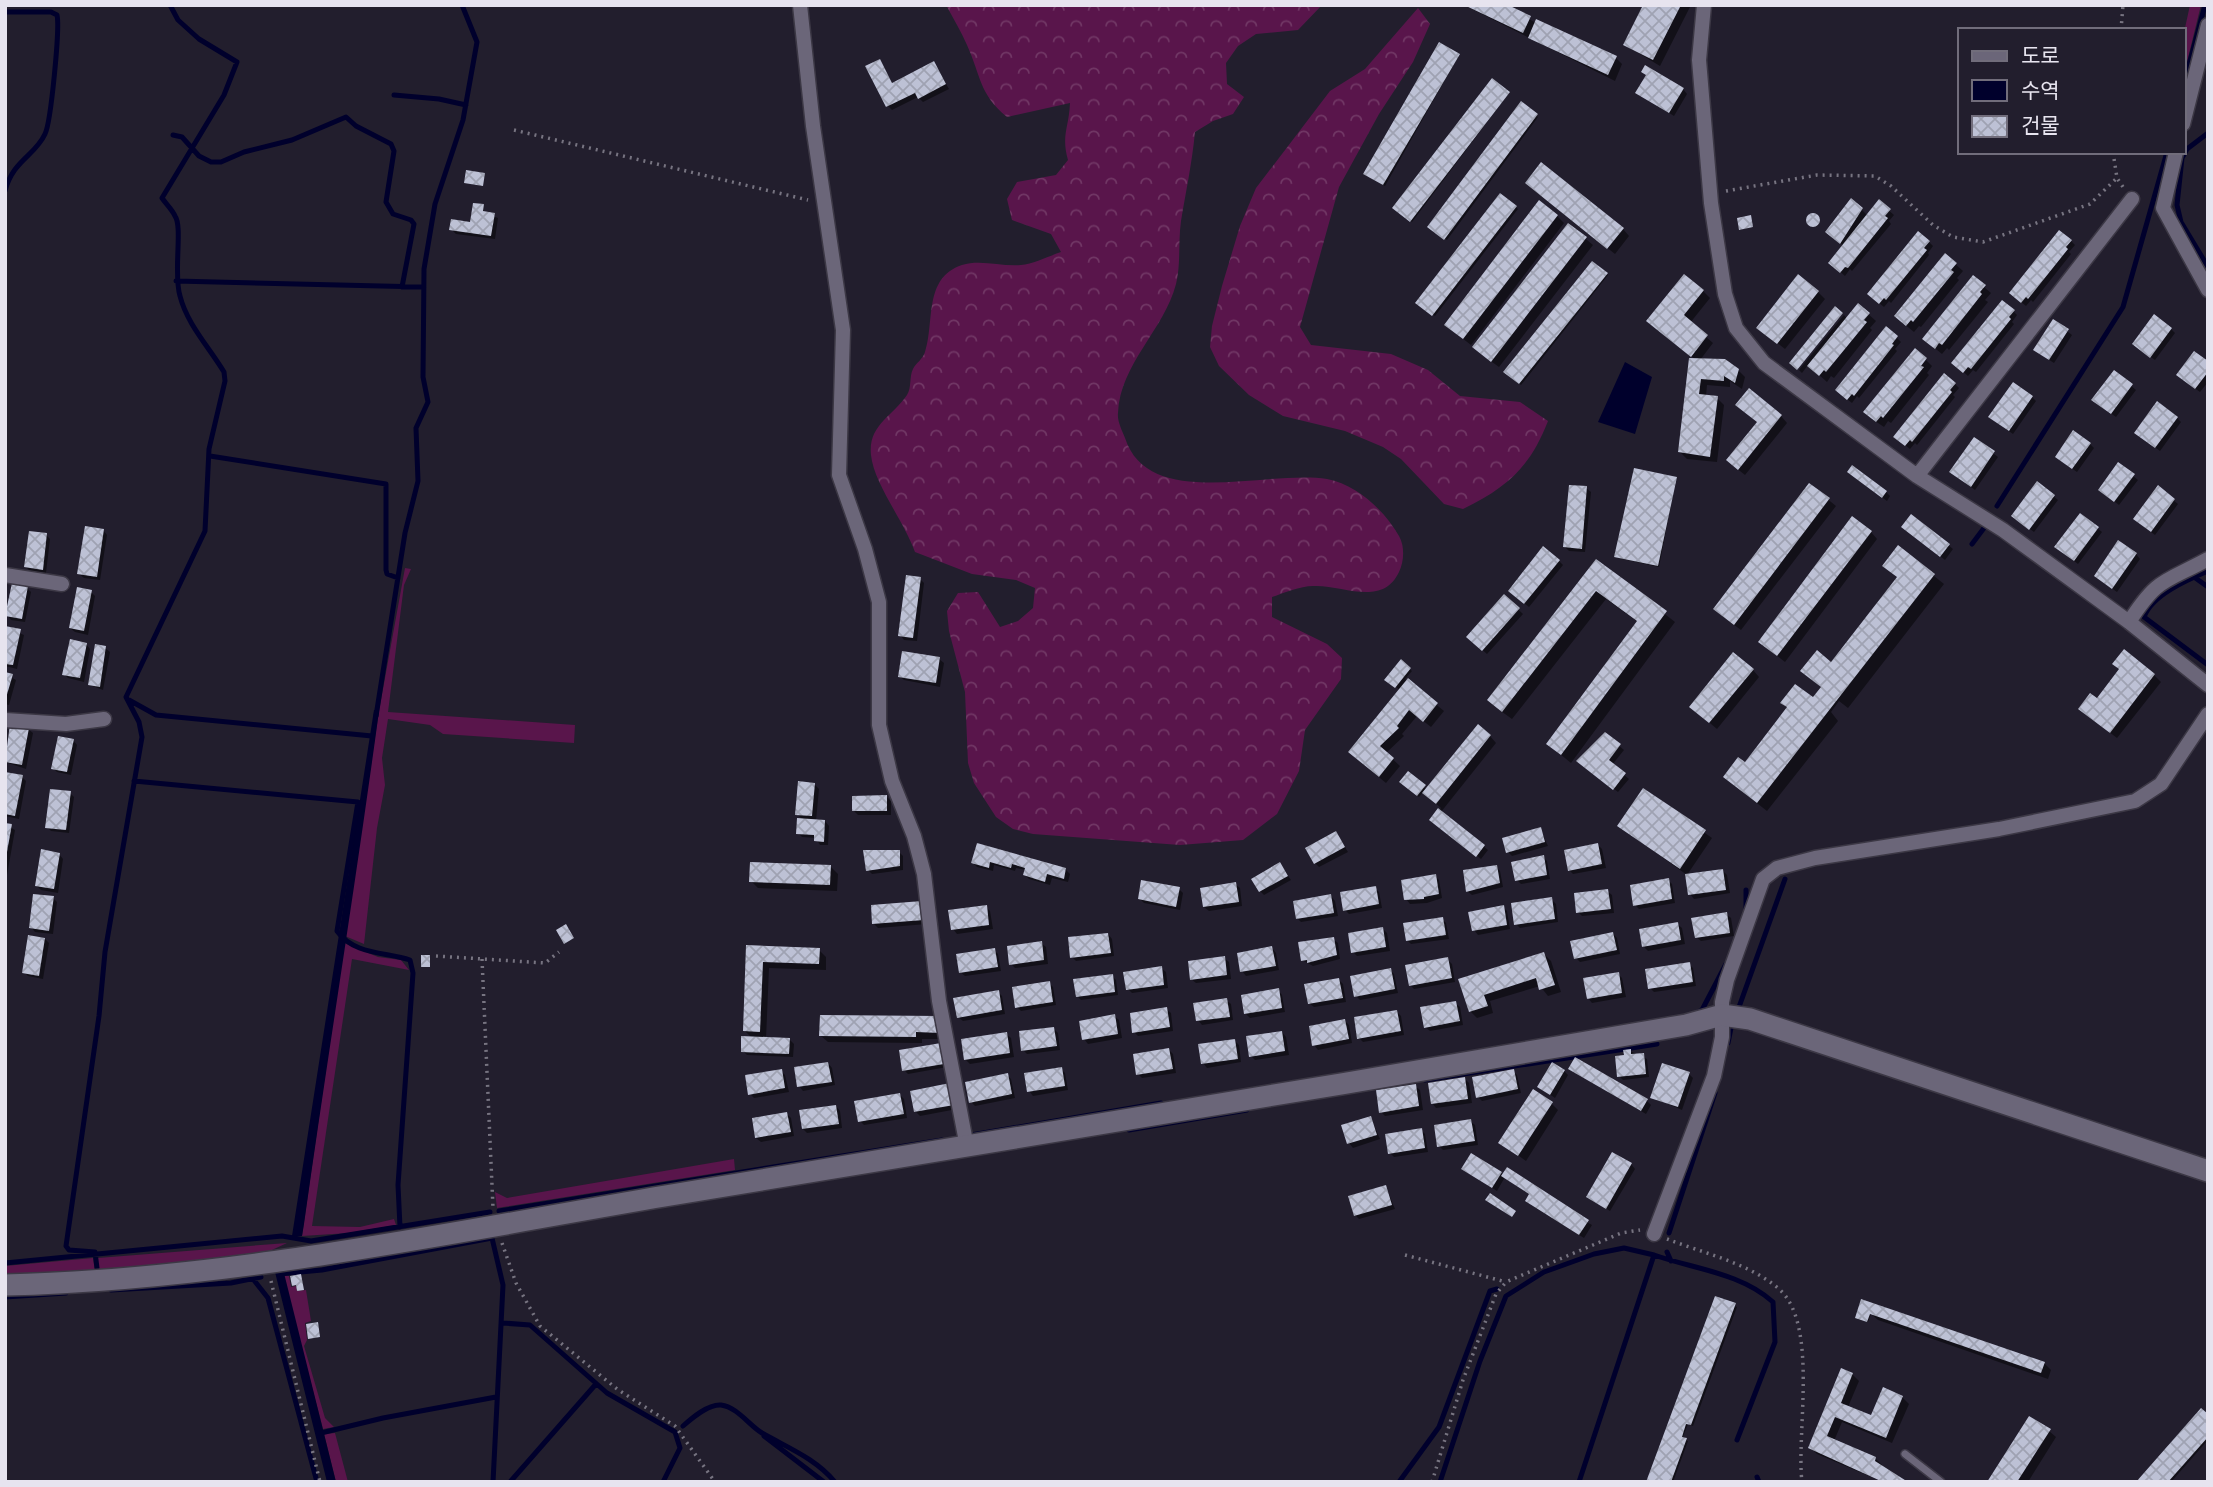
<svg xmlns="http://www.w3.org/2000/svg" width="2213" height="1487" font-family="Ubuntu,'Noto Sans KR',sans-serif">
<style>
.grass{fill:#59154b}
.forest{fill:url(#forest-crowns)}
.water{fill:#00002c}
.shadow{fill:#0007}
.lines{fill:none;stroke-linecap:round;stroke-linejoin:round}
.stream{stroke:#00002c;stroke-width:5}
.building{fill:url(#building-cross-hatch)}
.lane-casing{stroke:#3c3845;stroke-width:10}
.street-casing{stroke:#3c3845;stroke-width:17}
.secondary-casing{stroke:#3c3845;stroke-width:24}
.path{stroke:#777481;stroke-width:3.5;stroke-dasharray:2 5;stroke-linecap:butt}
.lane{stroke:#6b6679;stroke-width:7}
.street{stroke:#6b6679;stroke-width:14}
.secondary{stroke:#6b6679;stroke-width:21}
</style>
<defs>
<pattern id="forest-crowns" width="20" height="18" patternUnits="userSpaceOnUse" patternTransform="scale(1.75)"><rect width="20" height="18" fill="#59154b"/><path d="M2 6a3 3 0 1 1 6 0M12 15a3 3 0 1 1 6 0" fill="none" stroke="#713765"/></pattern>
<pattern id="building-cross-hatch" width="8" height="8" patternUnits="userSpaceOnUse" patternTransform="scale(1.75)"><rect width="8" height="8" fill="#bdc1d5"/><path d="M0 0l8 8M0 8l8-8" fill="none" stroke="#9fa2b2"/></pattern>
</defs>
<rect width="100%" height="100%" fill="#221e2d"/>
<!-- grass -->
<path class="grass" d="M2190,5H2201L2183,78V37Z
M405,568L411,569L404,585L388,712L575,725L574,743L443,734L430,725L388,719L382,758L385,785L377,828L364,944L345,936L379,711Z
M344,943L378,957L401,960L409,970L352,959L312,1226L360,1227L394,1219L396,1225L349,1233L302,1236Z
M734,1159L735,1170L497,1208L495,1192L507,1198Z
M287,1243L259,1256L98,1270V1258Z
M93,1258L95,1271L5,1275V1266Z
M283,1276H289L291,1287L296,1286L297,1291L306,1290L311,1321L305,1323L307,1340L304,1346L325,1418L334,1427L323,1429Z
M335,1433L348,1482H336L324,1434Z"/>
<!-- forest -->
<path class="forest" d="M946,5H1322L1298,30L1256,34L1238,46L1226,63L1227,84L1244,97L1233,114L1213,121L1195,132C1192,163 1186,191 1181,221C1178,242 1181,264 1176,284C1164,330 1120,364 1118,413C1117,421 1122,430 1125,438C1149,512 1267,469 1327,479C1357,485 1384,510 1399,536C1405,547 1404,561 1399,572C1382,608 1342,584 1313,586C1300,586 1284,593 1272,597V617L1327,644L1342,658L1341,679L1305,730L1299,771L1277,814L1243,840L1180,845L1033,834L1013,829L996,817L974,783L968,763L965,692L949,631L947,611L958,593L978,592L1000,627L1018,621L1033,608L1035,588L1016,580L972,574L915,552C904,521 874,484 871,455C868,425 892,417 907,395C912,387 909,377 913,369C916,363 923,359 925,352C935,322 923,278 962,265C981,259 1002,267 1021,265C1034,264 1049,256 1061,252L1051,234L1012,220L1007,199L1017,182L1056,175L1068,160C1061,135 1069,128 1070,103L1007,117C979,94 981,76 967,45C961,31 953,18 946,5Z
M1418,8L1430,24L1413,62L1379,114L1339,187L1300,327L1311,345L1391,354L1428,370L1460,396L1520,402L1548,421C1530,467 1508,487 1463,509L1444,504L1401,459L1383,447L1345,431L1283,416L1249,395L1219,366L1210,347L1212,326L1222,286L1240,226L1256,188L1330,91L1365,69Z"/>
<!-- water -->
<path class="water" d="M1625,362L1652,377L1635,434L1598,422Z
M374,710L379,711C356,882 328,1053 304,1224L302,1236H292Z
M275,1272L284,1273L336,1482H327Z"/>
<!-- shadow -->
<path class="shadow" d="M1464,5H1504L1536,23L1616,58L1622,64L1615,81Z
M1645,5H1691L1660,66L1625,45Z
M1459,55L1385,186L1367,175Z
M879,61L893,84L934,63L949,89L923,102L918,97L892,110L888,106Z
M1683,89L1687,94L1674,116L1638,93Z
M1509,93L1412,222L1394,208Z
M1521,103L1538,117L1447,240L1429,227Z
M1534,190L1623,229L1629,236L1615,254Z
M1501,195L1518,209L1435,316L1418,303Z
M1879,202L1894,215L1889,221L1891,224L1852,271L1850,269L1845,276L1835,267L1844,246L1831,236L1862,210L1868,216Z
M483,206L484,213L498,218L495,239L456,234L451,229L471,224Z
M1808 221a6 6 0 1 1 12 0a6 6 0 1 1-12 0Z
M1557,216L1564,223L1471,345L1453,331Z
M1569,225L1593,245L1499,367L1481,354Z
M2071,241L2075,245L2069,252L2071,254L2033,302L2031,300L2026,306L2015,297Z
M1929,242L1933,246L1928,253L1929,255L1891,303L1889,301L1884,307L1873,298Z
M1945,255L1963,271L1957,278L1959,280L1921,327L1919,326L1914,332L1903,323Z
M1593,263L1608,275L1521,385L1506,372Z
M1984,287L1991,293L1985,300L1988,302L1949,350L1947,348L1942,354L1931,345Z
M1703,291L1710,298L1690,323L1713,343L1700,360L1738,370L1745,377L1742,389L1730,381V387L1707,385L1706,396L1717,398L1724,405L1717,462L1687,459L1680,452L1696,360L1655,327Z
M1818,292L1825,299L1785,349L1766,334Z
M1858,305L1876,321L1870,328L1872,330L1834,378L1831,376L1827,382L1808,365L1802,373L1799,370L1844,315L1847,319Z
M2013,311L2017,315L2012,322L2014,324L1976,372L1973,370L1968,376L1958,367Z
M2054,321L2072,335L2054,363L2040,354Z
M2171,329L2175,333L2155,360L2138,348Z
M1897,338L1901,342L1895,349L1897,351L1859,398L1857,396L1852,403L1841,394Z
M1926,360L1932,366L1927,373L1929,375L1891,423L1888,421L1884,427L1872,419Z
M2208,363V382L2200,392L2182,379Z
M2115,372L2136,390L2116,417L2098,404Z
M1955,384L1959,388L1953,395L1955,397L1917,445L1915,443L1910,449L1899,440Z
M2032,397L2036,401L2013,434L1995,421Z
M1781,416L1787,423L1745,475L1735,467L1758,423Z
M2177,418L2181,422L2160,451L2141,437Z
M1974,439L1998,457L1975,490L1956,476Z
M2090,444L2094,448L2077,472L2061,461Z
M1853,476L1886,492L1890,496L1887,501Z
M2133,476L2138,480L2119,505L2104,493Z
M1676,479L1659,567L1618,558L1616,556Z
M2038,484L2058,500L2034,532L2018,520Z
M1810,485L1836,506L1741,630L1722,616Z
M1586,488L1591,492L1585,552L1569,551L1565,547Z
M2158,488L2178,504L2155,535L2139,523Z
M1912,516L1953,549L1945,560L1908,531Z
M2097,528L2102,532L2078,564L2061,551Z
M103,530L107,535L100,580L84,578L79,574Z
M1871,532L1877,539L1785,662L1767,648Z
M46,535L50,539L46,573L30,571L26,567Z
M1899,548L1944,584L1848,708L1839,701L1831,712L1838,721L1767,811L1735,786L1745,764L1823,688L1803,671L1831,664L1898,578L1885,566Z
M2136,554L2140,559L2117,592L2100,580Z
M1559,561L1563,565L1529,607L1514,595Z
M1597,561L1675,622L1571,763L1548,744L1638,622L1606,599L1512,719L1498,709Z
M920,579L924,583L917,641L904,640L900,635Z
M27,588L31,592L25,622L11,620L7,615Z
M91,592L95,596L88,635L75,632L70,628Z
M1504,596L1523,614L1487,654L1468,637Z
M6,628L24,635L17,669L5,666Z
M86,644L90,649L84,682L68,678L64,674Z
M105,648L110,652L103,690L90,685Z
M939,659L944,663L940,687L904,680L899,676Z
M1401,662L1412,671L1405,679L1444,711L1431,727L1417,716L1402,734L1404,736L1386,753L1400,766L1386,783L1357,759L1400,690L1387,680Z
M1753,670L1759,677L1717,729L1698,713Z
M5,674L16,680L9,705L5,704Z
M2154,675L2161,682L2117,738L2087,715L2097,700Z
M11,726L28,729L33,733L26,769L5,762Z
M1605,734L1624,750L1612,765L1629,779L1618,792L1578,761L1589,747L1593,750Z
M1490,736L1496,743L1441,812L1488,850L1481,859L1432,819L1441,808L1423,792L1419,797L1401,782L1428,789Z
M73,740L77,745L71,775L57,772L53,768Z
M5,776L22,777L26,781L19,819L5,816Z
M815,785L819,789L816,821H825L829,826L828,845H820L816,838L802,837L798,833L803,820L797,814Z
M1644,790L1712,838L1687,875L1619,826Z
M70,793L74,797L69,833L51,831L47,827Z
M887,797L891,801V815H858L854,811Z
M5,824L15,830L7,875H5Z
M1540,829L1548,846L1512,856L1508,852Z
M1336,833L1348,852L1319,867L1315,863Z
M978,845L1066,870L1070,874L1068,882L1052,878L1050,885L1029,879L1025,875L1026,870L1016,868L1015,871L994,865L993,871L977,867L973,863Z
M1598,845L1602,849L1606,868L1573,874L1569,870Z
M899,852L903,856V870L872,874L868,870Z
M59,854L63,859L58,893L41,890L37,886Z
M1543,857L1547,861L1550,879L1521,884L1517,880Z
M1280,865L1291,880L1264,895L1260,891Z
M831,867L838,874L837,891L758,888L751,881Z
M1496,867L1500,871L1503,887L1472,895L1467,891Z
M1723,871L1727,875L1730,893L1694,899L1690,894Z
M1435,876L1439,880L1442,898L1427,903L1410,904L1406,899Z
M1668,880L1672,884L1675,903L1639,909L1635,905Z
M1235,884L1240,888L1242,906L1209,911L1204,907Z
M1375,888L1379,892L1382,908L1349,914L1345,910Z
M1179,889L1183,893L1180,910L1144,903L1140,899Z
M1607,891L1612,895L1614,913L1582,916L1578,912Z
M1331,896L1335,901L1338,916L1301,922L1297,918Z
M53,898L57,902L53,934L35,932L31,927Z
M1551,899L1556,904L1558,922L1520,928L1516,924Z
M921,903L927,924L878,928L874,924Z
M986,907L990,911L993,929L957,934L953,929Z
M1503,907L1507,911L1510,929L1478,935L1474,930Z
M1726,914L1731,918L1734,936L1701,941L1696,937Z
M1442,919L1446,923L1449,939L1411,944L1407,940Z
M1677,924L1682,928L1685,944L1648,951L1644,947Z
M1383,929L1387,933L1390,951L1357,956L1353,952Z
M1108,934L1112,939L1114,956L1076,961L1072,957Z
M1613,934L1617,938L1620,954L1580,962L1576,958Z
M45,939L49,943L43,979L28,976L24,972Z
M1333,939L1338,943L1340,959L1313,966L1302,960Z
M1041,943L1046,947L1048,964L1015,968L1011,964Z
M748,947L819,950L826,957V970L769,968L766,1039L790,1040L794,1044L793,1057L747,1055L743,1051L752,1038L745,1031Z
M1272,948L1276,953L1279,970L1246,976L1242,971Z
M994,950L998,954L1001,971L965,976L960,972Z
M1544,954L1551,961L1561,992L1548,996L1540,986L1490,1001L1493,1013L1477,1018L1470,1011L1460,980Z
M1224,958L1229,962L1231,979L1196,983L1191,979Z
M1447,959L1452,964L1455,982L1414,989L1410,985Z
M1689,964L1693,968L1696,986L1654,992L1650,988Z
M1161,968L1166,972L1168,988L1132,993L1128,989Z
M1390,970L1394,974L1398,993L1360,1000L1356,996Z
M1618,974L1622,978L1626,997L1592,1003L1588,998Z
M1112,976L1116,980L1118,995L1081,1000L1077,996Z
M1339,980L1343,984L1346,1002L1314,1007L1309,1003Z
M1049,983L1053,987L1056,1005L1021,1011L1017,1007Z
M1278,990L1282,995L1285,1012L1250,1018L1245,1013Z
M998,992L1002,996L1005,1014L963,1021L958,1017Z
M1226,1000L1231,1004L1233,1020L1202,1025L1198,1020Z
M1455,1003L1460,1007L1463,1025L1430,1031L1425,1027Z
M1166,1009L1171,1013L1173,1031L1138,1036L1134,1032Z
M1397,1012L1401,1016L1404,1035L1363,1042L1359,1038Z
M1114,1016L1119,1020L1122,1038L1088,1044L1084,1039Z
M940,1017L946,1039H922V1043L828,1042L821,1036Z
M1345,1021L1349,1025L1352,1043L1318,1050L1314,1045Z
M1054,1029L1058,1033L1060,1050L1027,1054L1023,1050Z
M1282,1032L1286,1037L1289,1055L1255,1060L1251,1056Z
M1006,1034L1011,1038L1014,1057L970,1064L965,1059Z
M1234,1040L1239,1045L1241,1062L1207,1068L1203,1063Z
M940,1045L947,1067L908,1074L904,1070Z
M1169,1050L1173,1054L1176,1073L1142,1078L1138,1074Z
M1630,1051L1647,1059L1649,1077L1623,1080L1619,1076Z
M828,1063L832,1068L835,1085L803,1091L799,1086Z
M1061,1069L1065,1073L1068,1090L1033,1096L1029,1091Z
M1570,1069L1647,1101L1651,1105L1646,1114Z
M781,1071L785,1075L789,1092L754,1098L750,1094Z
M1513,1071L1517,1075L1521,1093L1482,1101L1478,1097Z
M1564,1071L1568,1075L1555,1098L1539,1087Z
M1689,1074L1693,1078L1682,1110L1652,1097Z
M1007,1075L1011,1079L1015,1098L975,1106L971,1102Z
M1465,1079L1469,1083L1472,1103L1436,1108L1432,1103Z
M949,1085L957,1109L920,1116L916,1112Z
M1415,1086L1420,1090L1423,1110L1385,1116L1381,1112Z
M900,1095L904,1099L907,1118L864,1125L860,1121Z
M1551,1103L1558,1110L1526,1161L1501,1143Z
M836,1106L840,1111L842,1128L807,1133L803,1129Z
M787,1114L791,1118L794,1136L761,1142L756,1138Z
M1371,1118L1380,1139L1353,1148L1349,1143Z
M1470,1121L1475,1125L1478,1145L1443,1150L1439,1146Z
M1421,1130L1425,1134L1428,1152L1394,1157L1390,1153Z
M1631,1164L1635,1169L1610,1211L1588,1197Z
M1463,1169L1501,1173L1592,1225L1584,1238L1531,1205V1194L1505,1177L1497,1191Z
M1386,1187L1395,1209L1359,1219L1355,1215Z
M1716,1298L1737,1307L1693,1426L1688,1424L1682,1439L1688,1441L1673,1482H1648Z
M1862,1301L2044,1363L2051,1370L2048,1379L1878,1320L1871,1314L1868,1322L1858,1319Z
M1852,1374L1859,1381L1848,1407L1872,1417L1902,1397L1909,1404L1892,1443L1842,1422L1834,1441L1875,1458L1882,1465L1876,1479L1817,1454L1810,1447Z
M2208,1416V1440L2171,1482H2139Z
M2049,1431L2056,1437L2028,1482H1989Z"/>
<g class="lines">
<!-- stream -->
<path class="stream" d="M5,12H51L57,15C60,28 51,122 45,134C35,156 13,160 5,191
M2183,87L2205,5
M394,95L439,99L466,105
M2208,133L2187,149L2182,158L2177,205L2181,222L2208,267
M173,135L182,137L199,156L211,162H221L244,152L292,140L346,117L356,126L391,144L394,151L386,202L393,214L411,220L414,224L402,287
M176,281L424,287
M210,456L386,484V570L387,574L398,578
M1997,506L2123,307L2167,152
M1972,544L1984,528
M2208,571C2187,580 2152,595 2144,617L2208,665
M2194,577L2208,587
M129,700L156,715L372,736
M376,716L405,533L418,481L416,428L428,402L423,377L424,269L435,204L463,120L477,42L462,5
M134,781L358,802L337,931C354,955 386,952 410,960L413,973L398,1185L400,1227
M1746,908V890
M1739,1007L1785,879
M1698,1012L1702,1010L1726,964
M1728,1043L1731,1028
M1425,1080L1657,1044
M1129,1130L1247,1110
M971,1135L1161,1103
M499,1211L942,1140
M1669,1233L1715,1093
M1667,1252L1671,1261
M1654,1255C1694,1269 1741,1273 1773,1302L1775,1342L1737,1440
M5,1263L282,1236L311,1241L490,1212
M97,1268L95,1252L69,1250L66,1246L99,1016L105,952L142,737L139,722L126,697L205,531L209,449L225,381L224,372C209,347 187,324 180,296C173,274 183,227 175,216C172,209 166,204 162,198L224,95L237,62L199,39L178,20L170,5
M279,1274L322,1270L492,1238L503,1285L493,1482
M253,1279L268,1298L317,1482
M111,1290L231,1283L261,1277
M5,1297L66,1293
M503,1323L530,1325L607,1393L675,1432L680,1448L663,1482
M683,1426C692,1418 708,1404 721,1405C737,1407 749,1425 762,1433C788,1448 815,1458 835,1482
M321,1433L383,1418L496,1397
M764,1436L824,1482
M1757,1477L1759,1482
M510,1482L596,1384
M1399,1482L1439,1427L1490,1291L1497,1289
M1440,1482L1480,1361L1506,1296L1544,1272L1594,1254L1624,1248L1654,1255L1579,1482"/>
</g>
<!-- building -->
<path class="building" d="M1464,5H1508L1531,16L1523,33Z
M1643,5H1681L1653,60L1623,45Z
M1536,19L1617,56L1608,75L1528,38Z
M1439,42L1460,54L1383,185L1363,174Z
M880,59L892,83L934,61L946,84L918,99L915,93L886,107L865,66Z
M1645,65L1684,88L1669,113L1635,93L1646,75L1641,72Z
M1492,78L1510,92L1410,222L1392,208Z
M1521,101L1538,114L1444,240L1427,227Z
M1541,162L1624,228L1607,249L1525,183Z
M466,170L485,173L483,186L464,183Z
M1500,193L1517,206L1432,316L1415,303Z
M1851,198L1863,208L1840,244L1825,232Z
M1879,199L1891,209L1885,216L1888,218L1848,268L1845,267L1840,273L1828,263Z
M1539,200L1558,215L1463,339L1444,325Z
M473,203L484,204L483,211L495,213L491,236L449,230L451,219L470,222Z
M1806 220a7 7 0 1 1 14 0a7 7 0 1 1-14 0Z
M1751,215L1753,227L1739,230L1737,218Z
M1568,223L1587,237L1491,362L1472,347Z
M2059,230L2072,240L2066,247L2068,249L2028,299L2026,297L2021,303L2009,293Z
M1918,231L1930,241L1924,248L1927,250L1886,300L1884,298L1879,304L1867,294Z
M1945,253L1957,263L1951,270L1954,272L1913,322L1911,320L1906,326L1894,316Z
M1592,261L1608,273L1519,384L1503,372Z
M1684,274L1704,290L1684,315L1708,335L1691,357L1646,321Z
M1798,274L1819,291L1777,344L1756,328Z
M1973,275L1986,285L1980,292L1982,294L1942,345L1939,343L1935,349L1922,339Z
M2002,300L2015,310L2009,317L2011,319L1971,369L1968,367L1963,373L1951,363Z
M1858,303L1870,313L1864,320L1867,322L1826,372L1824,370L1819,376L1807,366Z
M1835,306L1843,313L1797,370L1789,363Z
M2154,314L2172,328L2150,358L2132,344Z
M2053,319L2069,329L2049,360L2033,350Z
M1886,326L1898,336L1892,344L1894,345L1854,396L1852,394L1847,400L1835,390Z
M1915,348L1927,358L1921,366L1924,367L1883,418L1881,416L1876,422L1863,412Z
M2194,351L2208,361V372L2195,389L2176,375Z
M1689,358L1725,359L1739,369L1735,383L1724,376V381L1701,379L1699,394L1718,396L1710,457L1678,452Z
M2114,370L2133,384L2111,414L2091,400Z
M1944,373L1956,383L1950,390L1952,392L1912,442L1910,440L1905,446L1893,437Z
M2013,382L2033,396L2009,431L1988,417Z
M1749,388L1782,415L1738,470L1726,460L1757,422L1735,405Z
M2157,401L2178,417L2155,448L2134,433Z
M2073,430L2091,443L2072,469L2055,457Z
M1974,437L1995,451L1971,487L1949,472Z
M2118,462L2135,474L2114,502L2098,490Z
M1852,465L1887,491L1882,498L1847,472Z
M1634,468L1677,477L1658,566L1614,557Z
M2037,481L2055,495L2029,530L2011,516Z
M1809,483L1830,498L1734,625L1713,609Z
M1569,485L1587,486L1582,549L1563,547Z
M2158,485L2175,499L2151,532L2133,519Z
M2080,513L2099,527L2074,561L2054,547Z
M1911,514L1950,544L1940,557L1901,527Z
M1852,516L1872,531L1777,656L1758,642Z
M85,526L104,529L97,577L77,574Z
M29,531L47,533L43,570L24,567Z
M2118,540L2137,553L2112,589L2094,576Z
M1898,545L1935,574L1757,803L1723,777L1738,757L1745,762L1787,707L1780,703L1795,684L1813,697L1821,687L1800,671L1817,650L1831,662L1897,577L1882,566Z
M1543,546L1560,560L1524,604L1508,591Z
M1596,559L1667,611L1561,755L1546,744L1637,621L1596,591L1502,712L1487,700Z
M906,575L921,577L913,638L898,636Z
M12,583L28,586L22,619L5,616Z
M77,587L92,590L84,631L69,628Z
M1504,594L1520,608L1482,651L1466,637Z
M5,626L21,629L13,665L5,664Z
M70,639L87,643L80,678L62,675Z
M95,644L106,646L100,687L88,685Z
M2124,649L2155,674L2110,733L2078,709L2090,693L2097,698L2119,669L2112,664Z
M902,651L940,657L936,683L898,677Z
M1733,652L1754,669L1709,723L1689,707Z
M1401,659L1411,668L1395,688L1384,680Z
M5,672L13,674L6,698H5Z
M1408,678L1438,703L1423,722L1409,710L1397,726L1399,728L1380,746L1394,758L1379,777L1348,752Z
M10,724L29,728L22,765L5,762Z
M1478,724L1491,735L1436,804L1422,793Z
M1605,732L1621,744L1609,760L1626,773L1613,790L1576,761Z
M58,736L74,739L67,772L51,769Z
M1408,771L1426,785L1417,796L1399,782Z
M5,772L23,775L15,816L5,814Z
M798,781L815,783L812,816L795,815Z
M1643,788L1706,830L1680,869L1617,826Z
M50,789L71,791L66,830L45,828Z
M887,795V811H852V796Z
M1438,808L1485,845L1476,857L1429,820Z
M797,818L825,820L824,842L814,841V835L796,834Z
M5,823L12,824L7,852H5Z
M1541,827L1545,842L1506,853L1502,838Z
M1336,831L1345,847L1314,864L1305,848Z
M977,843L1066,868L1064,879L1047,874L1045,882L1023,875L1025,868L1012,864L1011,868L990,862L989,868L971,863Z
M1598,843L1602,864L1568,871L1564,850Z
M41,849L60,853L54,889L35,886Z
M863,850H900V866L866,871Z
M1544,855L1547,875L1515,881L1511,862Z
M750,862L831,865L830,885L749,882Z
M1280,862L1288,876L1259,892L1251,879Z
M1497,865L1500,883L1466,892L1463,870Z
M1723,869L1726,890L1688,895L1685,874Z
M1436,874L1439,894L1424,897V899L1404,900L1401,880Z
M1669,878L1672,899L1633,906L1630,885Z
M1141,880L1180,887L1176,907L1138,899Z
M1236,882L1239,902L1203,907L1200,888Z
M1376,886L1379,904L1343,911L1340,892Z
M1608,889L1611,909L1576,913L1574,893Z
M33,894L54,896L49,931L29,928Z
M1331,894L1334,913L1296,919L1293,901Z
M1552,897L1555,919L1514,925L1511,903Z
M922,901L924,920L872,924L871,905Z
M987,905L989,925L951,930L948,910Z
M1504,905L1507,925L1472,931L1468,912Z
M1727,912L1730,933L1695,938L1691,918Z
M1443,917L1446,935L1406,941L1403,923Z
M1678,922L1681,940L1642,947L1639,929Z
M566,924L574,938L564,944L556,930Z
M1383,927L1386,947L1351,953L1348,933Z
M1613,932L1617,950L1574,959L1570,941Z
M1108,933L1111,953L1070,958L1068,937Z
M28,935L45,938L39,976L22,973Z
M1334,937L1337,955L1307,963V960L1301,961L1298,942Z
M1042,941L1044,960L1009,965L1007,946Z
M746,945L820,948L819,964L763,962L760,1032L743,1031Z
M1272,946L1276,966L1240,972L1237,953Z
M995,948L998,967L959,973L956,954Z
M1544,952L1555,985L1539,990L1536,978L1484,995L1488,1006L1469,1012L1458,979Z
M421,955H430V967H421Z
M1225,956L1227,975L1190,980L1188,961Z
M1448,957L1452,978L1409,986L1405,965Z
M1690,962L1693,982L1648,989L1645,969Z
M1162,966L1164,985L1126,990L1123,972Z
M1391,968L1395,989L1354,997L1350,976Z
M1619,972L1622,993L1587,999L1583,978Z
M1113,974L1115,992L1076,997L1073,979Z
M1339,978L1343,998L1308,1004L1304,984Z
M1050,981L1053,1002L1015,1008L1012,987Z
M1279,988L1282,1008L1244,1014L1241,995Z
M999,990L1002,1010L957,1018L953,998Z
M1227,998L1230,1017L1196,1021L1193,1003Z
M1456,1001L1460,1021L1424,1028L1420,1007Z
M1167,1007L1170,1027L1132,1033L1130,1013Z
M1397,1010L1401,1031L1357,1039L1354,1017Z
M1115,1014L1118,1034L1082,1040L1079,1021Z
M820,1015L940,1016V1033L916,1032V1037L819,1036Z
M1345,1019L1349,1039L1312,1046L1309,1026Z
M1054,1027L1057,1046L1021,1051L1019,1031Z
M1282,1031L1285,1051L1249,1057L1246,1036Z
M1007,1032L1010,1053L964,1060L961,1039Z
M741,1036L790,1038L789,1054L741,1052Z
M1235,1039L1238,1059L1201,1064L1198,1044Z
M941,1043L944,1064L902,1071L899,1050Z
M1169,1048L1173,1069L1136,1075L1133,1054Z
M1631,1049V1054L1644,1053L1646,1074L1617,1077L1615,1056L1624,1055L1623,1050Z
M1575,1057L1648,1099L1641,1111L1568,1069Z
M828,1062L832,1082L797,1087L794,1067Z
M1552,1062L1565,1070L1550,1095L1537,1087Z
M1662,1063L1690,1072L1678,1107L1650,1098Z
M1062,1067L1065,1086L1027,1092L1024,1073Z
M782,1069L785,1088L748,1095L745,1075Z
M1514,1069L1518,1089L1476,1098L1472,1077Z
M1008,1073L1012,1094L969,1103L965,1082Z
M1465,1077L1468,1099L1431,1104L1428,1083Z
M950,1083L954,1105L914,1112L910,1091Z
M1416,1084L1419,1106L1379,1113L1376,1090Z
M1533,1089L1553,1102L1518,1156L1498,1143Z
M900,1093L904,1114L858,1122L854,1101Z
M836,1105L839,1124L802,1129L799,1110Z
M787,1112L791,1132L755,1138L752,1118Z
M1371,1116L1377,1135L1347,1144L1341,1125Z
M1471,1119L1475,1141L1437,1147L1434,1125Z
M1422,1128L1425,1148L1388,1154L1385,1134Z
M1612,1152L1632,1163L1606,1209L1586,1197Z
M1471,1153L1502,1172L1492,1188L1461,1169Z
M1507,1167L1589,1220L1579,1235L1525,1201L1529,1194L1501,1176Z
M1386,1185L1392,1205L1354,1216L1348,1196Z
M1490,1193L1516,1211L1512,1217L1485,1200Z
M301,1274L304,1290L297,1291L296,1285L292,1286L290,1276Z
M1715,1296L1736,1303L1691,1425L1686,1424L1682,1437L1687,1438L1671,1482H1646Z
M1861,1299L2045,1362L2041,1373L1870,1314L1867,1322L1855,1318Z
M318,1322L320,1337L308,1339L306,1324Z
M1841,1368L1853,1373L1841,1403L1871,1415L1883,1387L1903,1396L1886,1438L1835,1417L1827,1436L1876,1457L1875,1461L1908,1482H1883L1808,1448Z
M2201,1408L2208,1414V1437L2168,1482H2136Z
M2029,1416L2051,1429L2017,1482H1987Z"/>
<g class="lines">
<!-- lane casing -->
<g class="lane-casing">
<path id="lane" d="M1905,1454L1941,1482"/>
</g>
<!-- street casing -->
<g class="street-casing">
<path id="street" d="M800,5L813,126L843,330L839,475L865,549L879,602V725L892,781L914,836L924,874L939,1001L967,1147
M1704,5L1699,60L1711,203L1725,294L1736,328L1764,363L1917,476L2003,530L2129,622L2208,685
M2183,124L2208,25
M2176,152L2163,208L2208,290
M1917,476L2132,199
M5,575L62,584
M2129,622C2158,577 2164,583 2208,559
M5,720L66,724L104,719
M1654,1234L1714,1076L1722,1037V1002L1727,980L1763,879L1777,868L1815,858L1999,829L2135,801L2161,784L2208,714"/>
</g>
<!-- secondary casing -->
<g class="secondary-casing">
<path id="secondary" d="M5,1285C227,1280 447,1233 665,1196C1006,1140 1346,1084 1686,1025L1722,1015L1750,1019L2208,1171"/>
</g>
<!-- path -->
<path class="path" d="M2121,30L2123,5
M514,130L808,200
M2113,152L2117,178L2123,187
M1726,191L1817,175L1875,176L1891,186L1933,225L1953,237L1983,242L2090,204L2117,178
M436,956L545,963L559,952
M482,959L493,1208
M1667,1239C1703,1253 1749,1263 1779,1289C1819,1324 1796,1433 1802,1482
M502,1243L516,1283L540,1326L617,1389L675,1426L715,1482
M1405,1255L1506,1282
M271,1281L320,1482
M1432,1482L1463,1380L1496,1294L1506,1282L1621,1233L1640,1230"/>
<!-- lane -->
<use href="#lane" class="lane"/>
<!-- street -->
<use href="#street" class="street"/>
<!-- secondary -->
<use href="#secondary" class="secondary"/>
</g>
<!-- border -->
<rect width="2213" height="1487" fill="none" stroke="#e7e4ef" stroke-width="14"/>
<!-- legend -->
<rect x="1958" y="28" width="228" height="126" fill="#221e2d" stroke="#716d7b" stroke-width="2"/>
<rect x="1972" y="51" width="35" height="10" fill="#6b6679" stroke="#716d7b" stroke-width="2"/>
<text x="2021" y="63" font-size="21" fill="#e7e4ef">도로</text>
<rect x="1972" y="80" width="35" height="21" fill="#00002c" stroke="#716d7b" stroke-width="2"/>
<text x="2021" y="98" font-size="21" fill="#e7e4ef">수역</text>
<rect x="1972" y="116" width="35" height="21" fill="url(#building-cross-hatch)" stroke="#716d7b" stroke-width="2"/>
<text x="2021" y="133" font-size="21" fill="#e7e4ef">건물</text>
</svg>
